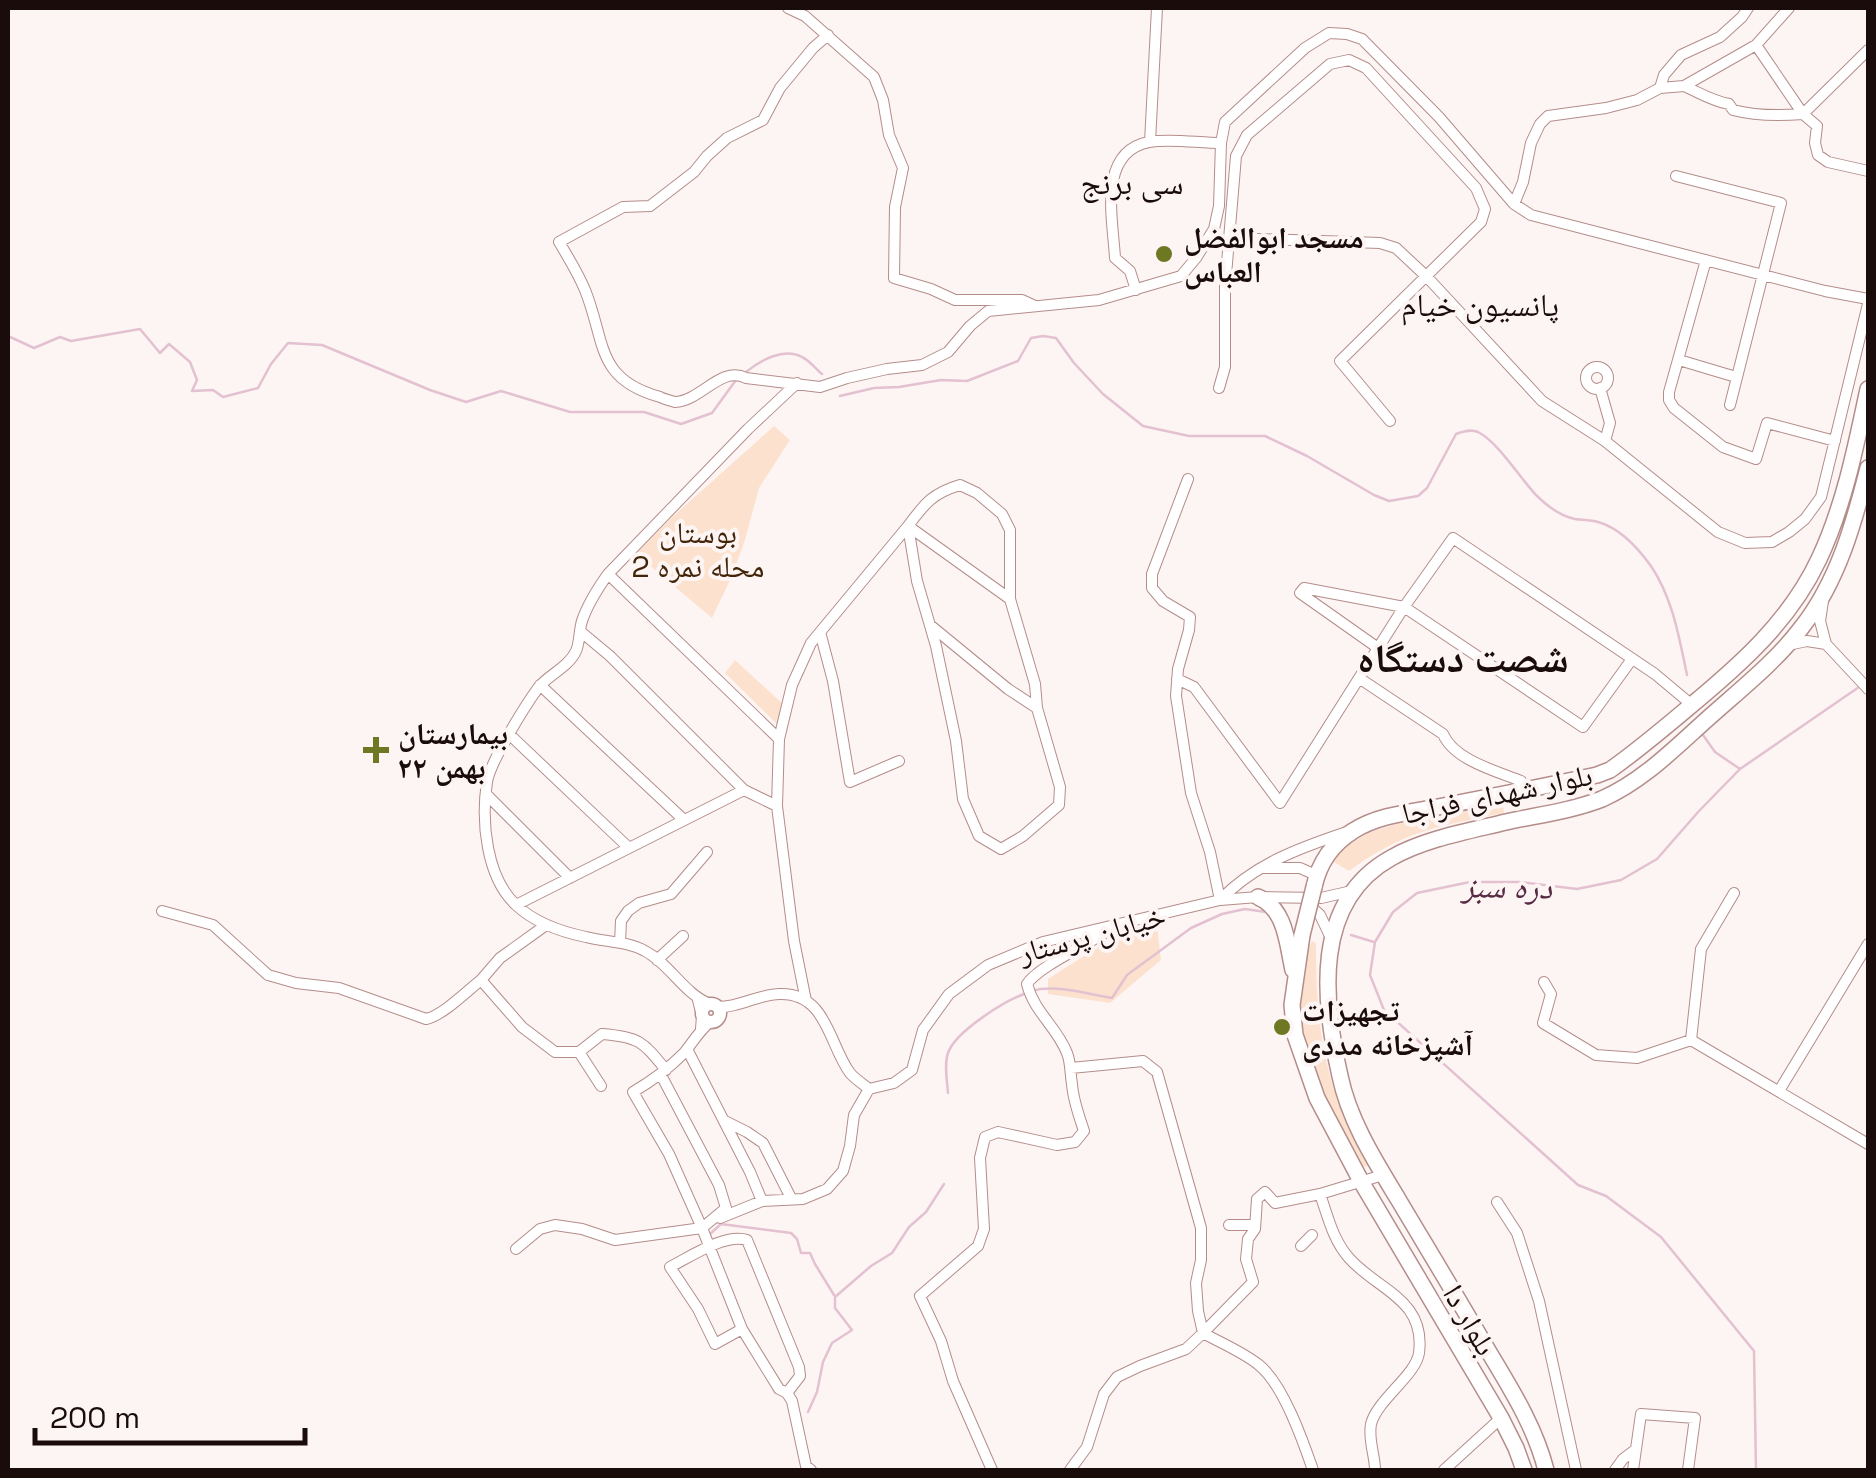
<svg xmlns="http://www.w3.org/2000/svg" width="1876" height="1478" font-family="'Space Grotesk','Noto Naskh Arabic',sans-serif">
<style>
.green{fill:#fce2ce}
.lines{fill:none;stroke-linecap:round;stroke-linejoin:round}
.stream{stroke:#e3c1d1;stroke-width:2.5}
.minor-casing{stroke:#b48d8a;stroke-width:12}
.tertiary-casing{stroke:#b48d8a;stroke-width:15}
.primary-casing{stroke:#b48d8a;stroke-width:18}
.minor{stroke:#fff;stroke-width:10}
.tertiary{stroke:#fff;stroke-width:12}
.primary{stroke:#fff;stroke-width:15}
.primary-bridge-casing{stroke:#b48d8a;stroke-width:18;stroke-linecap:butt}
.primary-bridge{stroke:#fff;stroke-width:15}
.poi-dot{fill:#6e7722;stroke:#fdf5f4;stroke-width:4}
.labels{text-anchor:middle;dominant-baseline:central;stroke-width:8;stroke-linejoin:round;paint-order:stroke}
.poi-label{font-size:30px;font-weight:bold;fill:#1a0c0b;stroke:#fdf5f4;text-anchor:start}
.park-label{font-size:30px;fill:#422509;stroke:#fdf5f4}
.street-label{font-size:30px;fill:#1a0c0b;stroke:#fdf5f4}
.neighbourhood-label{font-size:32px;fill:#1a0c0b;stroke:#fdf5f4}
.water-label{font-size:32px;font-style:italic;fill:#582b44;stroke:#fdf5f4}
.district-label{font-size:40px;font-weight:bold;fill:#1a0c0b;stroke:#fdf5f4}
</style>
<rect width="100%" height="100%" fill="#fdf5f4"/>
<!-- green -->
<path class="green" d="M774,426L790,440L759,488L745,540L732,576L712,618L636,554L670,519Z
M735,660L784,705L778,725L725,673Z
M1503,803L1504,813C1439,826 1403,831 1349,871L1332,861L1348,845L1368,833L1396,824Z
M1157,925L1161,960L1110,1003L1048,994V979C1083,957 1115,933 1157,925Z
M1312,941L1316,943C1316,1029 1324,1089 1369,1165L1364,1167C1329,1113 1296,1052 1301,986C1302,970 1304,955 1312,941Z"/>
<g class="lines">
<!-- stream -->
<path class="stream" d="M8,336L34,348L60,337L71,341L140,329L160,353L169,344L190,362L197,380L192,391L213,390L223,397L258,388L271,364L288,343L322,345L430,390L466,402L501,391L570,412H644L681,424L712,413L736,380
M746,372C761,360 784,347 802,357C809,360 816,369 822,374
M840,396L874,388L899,387L941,380L967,381L1018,361L1031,338L1043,336L1056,338L1074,363L1103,394L1143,426L1189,436H1265L1307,456L1374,495L1389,501L1418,496L1427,488L1456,434C1464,431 1471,429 1478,432C1498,442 1520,478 1536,495C1547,506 1560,516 1575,519C1582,520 1591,520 1598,522C1620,528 1638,548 1651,566C1673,599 1679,637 1687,675
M1703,735L1715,752L1740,769
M1351,935L1374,942
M1031,991C1057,984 1086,994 1112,998L1127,975L1191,928L1222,914L1245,909L1266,912
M948,1093C947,1080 944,1064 948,1053C955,1032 1003,1002 1024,994
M710,1234L721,1224L791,1233L797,1239L801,1253H810L815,1264L834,1295
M808,1412L817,1392L823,1362L832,1343L852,1330L835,1308V1297L871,1266L892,1253L909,1227L926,1212L944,1184
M1756,1470L1754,1351L1661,1237L1606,1196L1578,1185L1384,1010L1370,975L1375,942L1393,912L1417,893L1470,882H1519L1577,889L1621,880L1657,859L1699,811L1740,769L1859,687"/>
<!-- minor casing -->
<g class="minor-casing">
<path id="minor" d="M788,8L805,16L874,77L883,100L889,135L903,168L895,207L894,278L931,289L955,300H1022L1035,306
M828,35L813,48L780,88L763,120L727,138L707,156L694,172L650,206L623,207L559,242C568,257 578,273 585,290C606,342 595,379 660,397C661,398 675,402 675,402C701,401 721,365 746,378L820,387L847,378L887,369L922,365L948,352L970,326L988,311L1099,300L1181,276L1196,258L1214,229L1219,206L1221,143L1225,122L1305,48L1329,33L1347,34L1362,39L1439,117L1514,204L1531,215L1825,291L1868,299
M1756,45L1803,114L1817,126L1815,143L1818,155L1828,162L1868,171
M1684,86C1700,93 1712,101 1729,104L1733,110C1756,116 1779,116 1803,114L1868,50
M1660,88L1684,86L1756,45L1789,8
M1150,142L1157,8
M1676,176L1781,203L1730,405
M1514,204L1523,182L1531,143L1540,124L1548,116L1606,108L1637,100L1660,88L1664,75L1681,55L1720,37L1742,17L1748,8
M1230,238L1380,243L1396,248L1427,277L1542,401L1605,441L1718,532L1745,543L1772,542L1789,532L1805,519L1821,497L1868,304
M1706,260L1669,392V400L1674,408L1723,447L1756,459L1767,423L1835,441
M1136,290L1130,271L1115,258C1113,220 1097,152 1149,142C1169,138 1199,143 1221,143
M1679,360L1736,377
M1586 378a11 11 0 1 1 22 0a11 11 0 1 1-22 0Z
M1219,388L1225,367V287L1236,156L1247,135L1330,64L1349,60L1366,68L1476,188L1485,209L1481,222L1340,361L1390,421
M1600,388L1610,423L1605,441
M1188,479L1152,574V588L1163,601L1190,617L1189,630L1178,669L1176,696L1191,793L1210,852L1220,900
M908,526L917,581L936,646L956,741L963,799L979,836L1001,849L1023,836L1059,805L1060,787L1037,708L1008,689L930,625
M608,574L779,739
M1010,599L908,526C925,503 933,493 960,485L977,493L1002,514L1010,530V599L1035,684L1037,708
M580,631L610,656L744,790
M820,632L833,681L850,782L899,761
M1826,644L1868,689
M1788,645L1807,641L1826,644L1820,621L1823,601
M1378,648L1300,593L1304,588L1404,607L1583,727L1632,659
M1359,678L1443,734C1454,760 1496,771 1521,781L1526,789
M1177,679L1194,687L1280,803L1404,607L1453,538L1655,674L1692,705
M540,685L684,820
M510,735L629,848
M487,795L570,878
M1263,868H1300L1316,875
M1220,900C1255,864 1299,848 1347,832
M1307,903L1320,915L1331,938
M516,905L744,790L777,806
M162,911L213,925L268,975L296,983L339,988L426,1019C442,1016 467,991 481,980
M546,925L500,958L481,980L522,1027L555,1052H579L601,1086
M620,943L621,921L628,911L639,903L671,894L707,852
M657,960L683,936
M1544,982L1551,994L1543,1023L1596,1055L1637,1058L1691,1040L1701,949L1734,893
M698,1000L702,1016L701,1029
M806,1001L794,941L777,806L779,739L792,685L811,643L908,526
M710,1004C684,994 670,964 645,951C627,941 605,942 586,937C562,932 534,922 516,905C486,877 481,821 487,782C490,762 525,706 538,688C549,674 568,668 576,651C580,642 579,630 582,621C588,603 598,588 608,574L748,429L797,383
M717,1007C739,1008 758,994 780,994C827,993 829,1045 850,1073C855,1079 863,1084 869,1089L894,1083L912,1070L923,1030L949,994L988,965L1043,942L1220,900L1258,897L1321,898L1352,891
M710,1022C699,1031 693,1042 684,1053C668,1069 652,1081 633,1092L669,1154L702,1228L742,1329L779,1389L787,1393L792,1401L806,1466L811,1470
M1691,1040L1868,1144
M687,1049L750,1172L762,1201
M579,1052L602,1034C640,1037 643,1042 666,1070
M1071,1068L1143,1061L1157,1072L1201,1228V1260L1196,1283L1198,1311L1203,1333
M1779,1091L1868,944
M725,1121L747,1132L763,1143L791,1198
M1497,1202L1517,1233L1539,1301L1576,1470
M720,1218L762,1201L803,1199L827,1189L843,1171L850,1146L854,1115L869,1089
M1229,1225H1255
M1301,1246L1312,1235
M516,1249L540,1229L555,1225L582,1229L615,1240L702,1228L726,1208L719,1185L661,1075
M742,1329L715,1344L698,1309L670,1267C690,1257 725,1233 747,1240L799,1367L800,1376L787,1393
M1203,1333L1253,1282L1246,1259L1248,1239L1255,1229L1257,1199L1265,1192L1275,1203L1320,1194
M992,1470L953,1381L941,1341L920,1296L978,1246L984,1229L980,1158L985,1137L998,1132L1057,1145L1075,1142L1084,1131C1079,1116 1073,1100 1072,1084C1070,1073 1071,1063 1067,1053C1057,1027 1034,1012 1027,984C1039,966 1089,944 1111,929
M1070,1470L1087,1447L1104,1394L1117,1377L1140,1366L1186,1349L1203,1333C1221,1343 1243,1352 1259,1365C1283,1384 1303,1441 1313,1470
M1375,1470C1375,1455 1368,1440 1371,1424C1377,1400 1416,1375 1419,1353C1426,1299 1377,1290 1349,1258C1333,1240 1328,1217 1320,1194L1383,1175
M1444,1470L1501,1418
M1615,1470L1623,1459L1635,1450
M1633,1470L1641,1414L1695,1418L1688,1470"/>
</g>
<!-- tertiary casing -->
<g class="tertiary-casing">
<path id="tertiary" d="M702 1013a9 9 0 1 1 18 0a9 9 0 1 1-18 0Z"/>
</g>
<!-- primary casing -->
<g class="primary-casing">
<path id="primary" d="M1314,887C1319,863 1332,844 1353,831C1379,814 1414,812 1443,806C1495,796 1546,786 1597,775L1610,770C1637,751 1663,729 1688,708C1740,665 1790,621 1819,559C1844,506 1856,446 1868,389
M1258,897C1286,909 1287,943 1293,970
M1302,935L1292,1005L1295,1035L1317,1098L1362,1183L1501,1418L1516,1448L1524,1470
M1546,1470C1534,1423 1507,1383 1483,1342C1455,1294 1426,1246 1398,1199C1375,1161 1349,1120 1340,1076C1323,1001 1312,902 1391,858C1424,839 1469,831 1506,822C1538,815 1571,811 1602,799C1641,782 1673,750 1704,722C1737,692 1775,663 1802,627C1838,581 1854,523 1868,468"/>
</g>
<!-- minor -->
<use href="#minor" class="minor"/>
<!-- tertiary -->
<use href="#tertiary" class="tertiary"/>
<!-- primary -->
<use href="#primary" class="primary"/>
<!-- primary-bridge casing -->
<g class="primary-bridge-casing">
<path id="primary-bridge" d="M1302,935L1314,887"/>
</g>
<!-- primary-bridge -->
<use href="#primary-bridge" class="primary-bridge"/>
</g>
<!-- markers -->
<g class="poi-dot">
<circle cx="1164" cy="254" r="10"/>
<path d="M371 735h10v10h10v10h-10v10h-10v-10h-10v-10h10z"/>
<circle cx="1282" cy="1027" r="10"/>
</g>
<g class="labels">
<!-- poi labels -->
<g class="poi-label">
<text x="1184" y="237">مسجد ابوالفضل<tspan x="1184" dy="34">العباس</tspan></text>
<text x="398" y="733">بیمارستان<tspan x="398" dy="34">۲۲ بهمن</tspan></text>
<text x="1302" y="1010">تجهیزات<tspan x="1302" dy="34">آشپزخانه مددی</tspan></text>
</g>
<!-- park labels -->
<g class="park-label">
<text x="698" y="532">بوستان<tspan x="698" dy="34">محله نمره 2</tspan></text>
</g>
<!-- street labels -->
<g class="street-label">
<text transform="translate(1497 794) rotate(-12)">بلوار شهدای فراجا</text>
<text transform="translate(1092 934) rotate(-15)">خیابان پرستار</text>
<text transform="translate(1470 1320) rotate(60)">بلوار دا</text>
</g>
<!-- neighbourhood labels -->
<g class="neighbourhood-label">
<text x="1132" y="183">سی برنج</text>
<text x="1480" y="305">پانسیون خیام</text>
</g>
<!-- water labels -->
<g class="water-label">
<text transform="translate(1507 887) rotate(1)">دره سبز</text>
</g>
<!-- district labels -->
<g class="district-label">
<text x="1463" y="658">شصت دستگاه</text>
</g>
</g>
<!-- border -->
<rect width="1876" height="1478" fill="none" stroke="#1a0c0b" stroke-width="20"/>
<!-- scale -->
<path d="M35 1428v15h270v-15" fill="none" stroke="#1a0c0b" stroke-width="5"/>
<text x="50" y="1428" font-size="30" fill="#1a0c0b" stroke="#fdf5f4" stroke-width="8" paint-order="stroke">200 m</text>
</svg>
